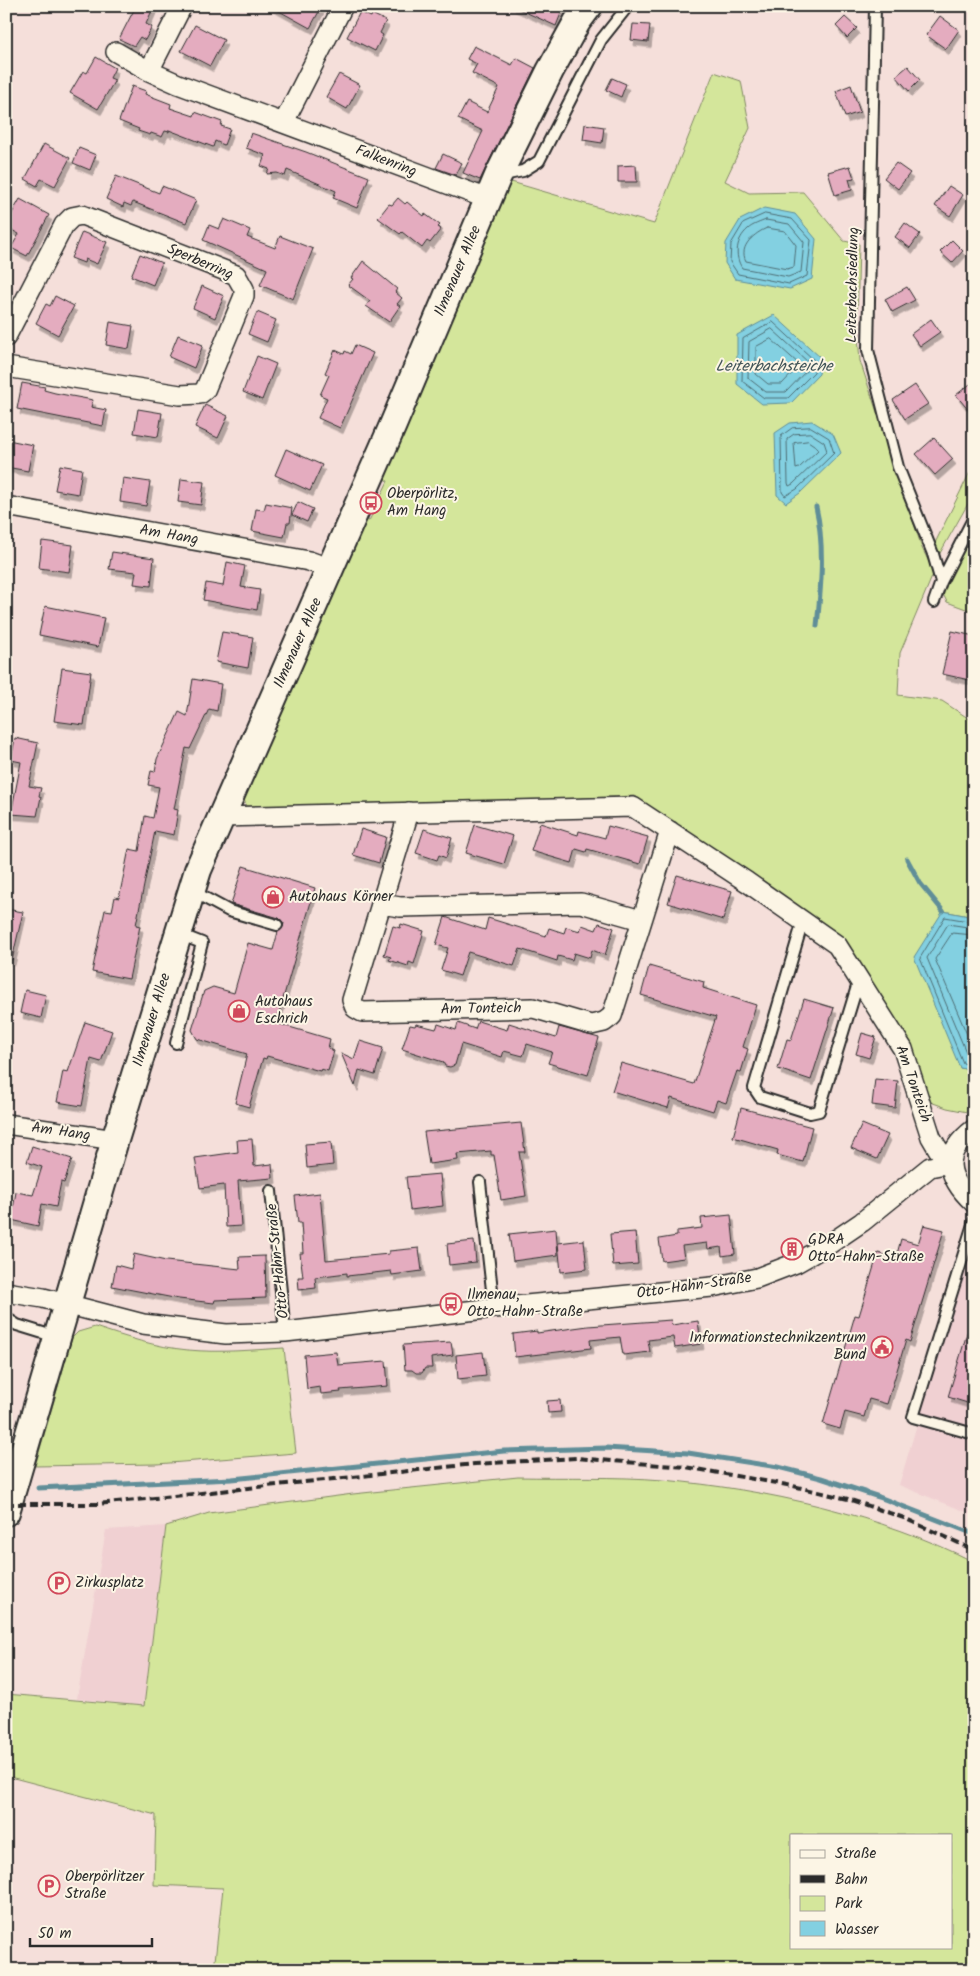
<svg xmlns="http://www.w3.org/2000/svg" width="980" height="1976" font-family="Kalam,sans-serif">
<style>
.built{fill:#f0d0d2}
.green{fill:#d4e69b;stroke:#808863;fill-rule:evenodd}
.water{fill:#83d0e1;stroke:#608e98}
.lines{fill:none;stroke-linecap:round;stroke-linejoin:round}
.shore{stroke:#4e6d74;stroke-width:1}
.stream{stroke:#608e98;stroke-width:5}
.building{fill:#e4acbf;stroke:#2b2b2b;filter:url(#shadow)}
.lane-casing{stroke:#2b2b2b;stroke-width:14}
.street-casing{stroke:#2b2b2b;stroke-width:22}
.secondary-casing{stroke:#2b2b2b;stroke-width:30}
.lane{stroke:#fcf5e5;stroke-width:10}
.street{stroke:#fcf5e5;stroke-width:19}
.secondary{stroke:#fcf5e5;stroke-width:26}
.rail{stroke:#2b2b2b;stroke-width:4;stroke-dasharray:8 4;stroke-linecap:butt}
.labels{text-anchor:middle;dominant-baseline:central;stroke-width:4;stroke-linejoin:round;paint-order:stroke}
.street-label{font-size:15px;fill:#2b2b2b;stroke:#fcf5e5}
.poi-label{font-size:15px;fill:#2b2b2b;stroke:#fcf5e5;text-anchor:start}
.water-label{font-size:16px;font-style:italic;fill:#415458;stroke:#fcf5e5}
</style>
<defs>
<filter id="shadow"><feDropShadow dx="3" dy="5.5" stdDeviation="0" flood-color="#0004"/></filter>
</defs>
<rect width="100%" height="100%" fill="#f5dfda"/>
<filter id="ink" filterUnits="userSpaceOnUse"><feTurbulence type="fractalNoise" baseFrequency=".02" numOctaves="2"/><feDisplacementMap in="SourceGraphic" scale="10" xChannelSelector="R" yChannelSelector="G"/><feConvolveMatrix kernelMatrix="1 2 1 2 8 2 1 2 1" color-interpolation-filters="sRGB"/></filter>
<g filter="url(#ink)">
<!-- built -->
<path class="built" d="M972,1239L974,1240V1515L899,1485Z
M166,1526L144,1706L77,1699L106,1530Z"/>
<!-- green -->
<path class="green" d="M714,72L741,81L750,128L725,181L749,193L803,192L844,241L859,244L857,324L860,361L922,548L934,572L900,653L898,695L942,701L974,722V917L943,911L960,1068L974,1071V1112L972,1113L947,1108L925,1100L846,944L635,796L467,803L246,806L242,792L360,517L369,521L388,481L380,477L508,181L654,224Z
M974,464V493L939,555L935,543Z
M974,526V612L947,602L942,592L954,565Z
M95,1327C125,1337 156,1347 188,1350C220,1353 252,1350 284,1348L296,1453L157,1464L35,1466L72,1338L78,1332Z
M518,1477C565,1478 616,1476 663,1480C765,1489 882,1515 974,1562V1970H214L223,1888L154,1885L156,1815L6,1776V1694L144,1706L166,1526L209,1513L353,1494ZM791,1835H951V1947H791Z"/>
<!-- water -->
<path class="water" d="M764,208L795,214L816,239L812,279L790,289L735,279L725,263L726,243L740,220Z
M774,315L821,358L819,374L791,403L762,404L737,384V335Z
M812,421L833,434L841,453L800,493L786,503L777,495L775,433L790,423Z
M943,911L974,917V1071L960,1068L914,957Z"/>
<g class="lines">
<!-- shore -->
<path class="shore" d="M765,214L792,219L811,240L807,276L789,284L738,274L730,262L731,244L743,224Z
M766,220L789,224L804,242L801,272L788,277L742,268C734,256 736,239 748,229C752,225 761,222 766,220Z
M767,228L785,231L796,245L794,267L787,269L746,261C738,246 755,233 767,228Z
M773,322L815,361L814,372L788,398H764L742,381L743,339Z
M772,329L809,363L808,369L786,392H766L748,378L749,342Z
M771,339L800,365L782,384H768L756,374V347Z
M811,427L829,438L834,453L797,489L785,496L782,492L781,436L792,428Z
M810,433L824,442L827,451L793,484L789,486L788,483L787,439L794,434Z
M808,441L817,447L818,450L799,468L796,469L794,443Z
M974,922L945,917L920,958L963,1063L974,1066
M974,928L948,924L927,958L968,1057L974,1059
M974,935L952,933L935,959L974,1051"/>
<!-- stream -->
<path class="stream" d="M816,507C825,546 821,587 817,626
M907,859L920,883L943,911
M38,1488L232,1479L504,1451L606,1448L688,1453L778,1467L821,1478L879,1497L974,1534"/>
</g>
<!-- building -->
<path class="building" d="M136,6H154L146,24L152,27L145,40L140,37L134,46L119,39Z
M270,6H322L310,28Z
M512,6H564L556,26Z
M360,12L371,17L372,14L386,21L380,33L383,35L375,51L347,37Z
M940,16L959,30L946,49L926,35Z
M845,17L857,28L847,38L836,26Z
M633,24L650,25L648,42L631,40Z
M195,25L224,40L210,66L181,51Z
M474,46L512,65L516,58L535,68L480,180L463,173L483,131L458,119L467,102L487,112L499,87L472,73L477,64L467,59Z
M96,57L115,68L110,78L115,80L98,109L70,93L83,71L87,73Z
M908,66L920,80L909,91L896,76Z
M339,74L360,85L347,109L326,97Z
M612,78L626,84L621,97L606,90Z
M851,85L860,112L845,117L836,91Z
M132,86L146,91L145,94L171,104L170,108L194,116L195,112L222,122L221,126L230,129L224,145L215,141L213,147L169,130V132L165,131L162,137L151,133L150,135L138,131L139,129L119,121Z
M585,124L604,127L602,143L583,140Z
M251,133L306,152L369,177L357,208L333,198L336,191L287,170L285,176L277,173L267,174L269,169L261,166L265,155L246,148Z
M44,144L70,158L55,186L41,179L37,186L25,179Z
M79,148L96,155L90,170L73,163Z
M443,154L462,163L456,175L436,168Z
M896,163L910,173L898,189L884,178Z
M636,165L637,182H618V166Z
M850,166L854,178L849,179L852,190L835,195L828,172Z
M116,176L159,193L162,186L196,200L186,223L133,202L131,206L124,203L123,207L106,199Z
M949,186L963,195L950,216L935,206Z
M398,198L405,204L407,202L424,216L425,214L440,225L438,227L441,229L430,243L427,241L422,248L402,232L400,234L378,218L389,204L392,205Z
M20,199L49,215L27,256L11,248L19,234L6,227V224Z
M224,219L250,230L247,237L275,248L280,236L313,249L293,299L260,285L267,269L203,240L209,225L219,229Z
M905,223L920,234L910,248L895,237Z
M82,232L107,242L97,264L85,259L84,263L71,258Z
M952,240L963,251L952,263L940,252Z
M140,254L162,263L153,285L131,276Z
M363,261L397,289L395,292L402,298L397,304L400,306L389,322L366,306L370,301L348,285L353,279L351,278Z
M202,286L224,296L215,318L193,308Z
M907,287L915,300L892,312L885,299Z
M55,296L74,306L58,335L36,323L46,304L50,306Z
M257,312L276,320L267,342L248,334Z
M931,319L940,332L920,346L911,334Z
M110,322L133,326L129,349L106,345Z
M178,335L203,345L194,368L169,357Z
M355,345L373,353L340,428L318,418L327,398L320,395L329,375L325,373L335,350L344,354L345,351L351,354Z
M257,356L276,364L262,400L243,392Z
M974,381V417L956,395Z
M22,383L45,387L44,390L55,393L93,400L91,407L106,410L103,426L17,409Z
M915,385L928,404L905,419L893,400Z
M205,405L228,416L218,438L195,427Z
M138,409L162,413L158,437L134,433Z
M934,438L953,459L935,475L916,454Z
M8,440L33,445L28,471L6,467Z
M286,449L322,465L310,491L275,475Z
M60,465L82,469L78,494L55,490Z
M123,478L150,482L146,506L120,502Z
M181,479L204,482L201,505L178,502Z
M298,502L313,509L307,522L292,515Z
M266,503L292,508L290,523H287L284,537L252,531L256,509L264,510Z
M42,541L73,545L69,572L39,568Z
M112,552L154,558L151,586L134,584L136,572L109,569Z
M227,562L245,566L241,587L260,590L257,610L203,600L206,583L223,586Z
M45,606L104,618L98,647L39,635Z
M952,631L974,636V681L942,674Z
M222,632L253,637L248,668L216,662Z
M62,668L91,672L84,725L54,721Z
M193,679L221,684L217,711L209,709L190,749L186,748L174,809L178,810L174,835L155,831L136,925L140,926L129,979L92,972L105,910L112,911L115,897L119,898L129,849L139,851L145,816L153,818L159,787L148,785L151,771L155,772L157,759L179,712L187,716Z
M15,738L38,743L29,786L41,788L39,796L41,797L37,816L11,814L21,762L11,760Z
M540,823L578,835L579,831L605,838L608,826L648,837L640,864L587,849L586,852L576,849L572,863L531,851Z
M475,825L513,836L504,864L466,853Z
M361,829L386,837L379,863L353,855Z
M424,829L452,838L446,858L439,855L437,860L416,853Z
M243,866L315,888L276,1023L330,1039L328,1048L334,1051L328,1071L321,1069L320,1071L267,1056L266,1059L263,1058L249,1107L235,1103L247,1054L197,1039L192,1030L204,991L213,987L234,993L248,943L273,950L278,932L283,927L284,923L279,918L231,904Z
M677,875L732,891L723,920L668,903Z
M6,909L23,912L12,960L6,959Z
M445,917L485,930L488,918L546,936L549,928L564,933L566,927L580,931L582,925L596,930L599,923L614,928L605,955L592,950L590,958L574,953L572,960L558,956L557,961L520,949L514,966L468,952L460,976L441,970L448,948L436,945Z
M401,924L424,931L414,964L409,962L408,966L389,960L391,957L384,955L393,926L400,928Z
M649,966L704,982L703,988L756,1005L743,1047L748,1049L741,1072L737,1071L726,1103L717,1100L713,1111L671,1098L668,1108L612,1091L621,1063L694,1084L716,1017L641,995Z
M25,990L46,995L41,1018L20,1013Z
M804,999L834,1008L811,1080L778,1069L787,1039L791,1040Z
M478,1021L507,1030L509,1023L556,1038L559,1027L599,1038L588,1075L548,1063L552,1052L527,1044L523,1056L504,1051L502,1057L461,1044L455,1065L450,1067L445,1066L443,1062L402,1049L410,1025L415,1026L416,1024L436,1029L438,1024L456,1030L458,1023L475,1029Z
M85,1022L112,1031L101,1062L91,1059L82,1106L57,1102L63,1071L68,1072Z
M862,1033L876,1037L869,1058L856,1054Z
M360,1041L383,1048L375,1075L359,1070L355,1086L341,1053L354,1059Z
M875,1079L898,1081L895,1108L872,1105Z
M741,1108L812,1127L803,1162L777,1155L778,1150L733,1137Z
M521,1123L525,1152H519L526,1196L501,1200L494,1155H491V1151L457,1154L458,1160L429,1164L424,1132Z
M862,1124L888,1135L877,1159L851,1148Z
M252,1139L254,1166L272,1164L273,1178L238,1181L241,1226L226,1227L224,1185L200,1188L195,1158L238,1152L237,1140Z
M331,1142L333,1165L307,1168L305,1144Z
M32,1146L72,1159L64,1183L61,1182L56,1207L42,1204L38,1226L11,1220L16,1192L33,1195L42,1167L27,1162Z
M440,1174L443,1206L410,1210L406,1177Z
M320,1193L326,1260L389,1254V1251L419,1248L422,1271L392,1275L391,1271L347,1276V1273L315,1277L316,1288L299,1290L298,1277H303L300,1253H303L301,1223H298L295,1196Z
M731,1215L735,1254L722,1256L721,1247L708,1249L707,1243L682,1246L684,1258L662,1261L659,1239L677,1236V1231L702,1228L701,1218Z
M924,1225L944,1230L910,1342L906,1340L887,1404L869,1399L864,1417L845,1412L840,1429L823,1424L855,1315L859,1316L878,1253L896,1258L901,1239L918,1244Z
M556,1229L558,1255L513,1261L509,1234Z
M635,1232L638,1264L613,1266L610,1234Z
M584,1240L587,1269L561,1272L558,1243Z
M474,1241L476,1262L449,1265L447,1244Z
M134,1254L166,1261L240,1269L239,1257L265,1256L266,1298L215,1300L214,1303L179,1299L112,1286L116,1265L131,1269Z
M671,1320L672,1325L698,1321L701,1344L675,1348L673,1337L648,1340L650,1352L623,1355L620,1337L590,1340L591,1348L515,1357L513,1334L537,1331V1333L588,1326Z
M970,1323L974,1324V1405L948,1397Z
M451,1342L453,1355L431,1358L432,1368H425L422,1373H416L412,1370H405L403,1345Z
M336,1352L338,1365L386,1361L388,1386L340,1390L341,1392L321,1394L320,1387L307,1389L304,1355Z
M483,1352L486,1376L458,1379L456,1355Z
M560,1400L561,1412L548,1413L547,1401Z"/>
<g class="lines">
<!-- lane casing -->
<g class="lane-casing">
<path id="lane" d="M875,6L868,350L898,467L933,554L941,582
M503,175L523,171L539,161L601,40L628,6
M934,602L941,582L974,517
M192,891L229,911L277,925
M803,921L754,1088L760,1097L810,1113L819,1111L859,980
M176,1043L202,943L179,934
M480,1182L494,1308
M271,1191L285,1332
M974,1221L913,1417L974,1434
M6,1318L17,1325L56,1337"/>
</g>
<!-- street casing -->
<g class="street-casing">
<path id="street" d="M116,52L149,71L178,84L488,199
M149,71L182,6
M284,122L343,6
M6,337L64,225L72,217L82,215L236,275L244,289V296L205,390L200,394L180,395L6,367
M6,506L309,561L331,569
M409,812L352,1000L355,1008L362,1012L533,1008L591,1025L604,1022L612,1016L670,831
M221,817L633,807L747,882L837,945L903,1049L931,1137L938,1149L950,1163
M381,904L400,907L581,903L641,920
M6,1124L115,1140
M974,1129C941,1154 946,1177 974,1203
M6,1292L43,1298L143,1324L226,1334L285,1332L494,1308L712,1287L757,1278L796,1263L831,1243L862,1222L930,1167L950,1163"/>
</g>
<!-- secondary casing -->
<g class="secondary-casing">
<path id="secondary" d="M6,1512L115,1140L198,870L393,425L498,176L550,71L577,22L589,6"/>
</g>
<!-- lane -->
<use href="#lane" class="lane"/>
<!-- street -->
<use href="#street" class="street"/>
<!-- secondary -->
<use href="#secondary" class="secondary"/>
<!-- rail -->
<path class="rail" d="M6,1504H98L475,1464L577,1458L685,1467L793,1486L848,1499L904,1518L974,1550"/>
</g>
</g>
<!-- icons -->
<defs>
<g id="bus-ring" transform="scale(1.125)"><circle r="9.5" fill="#fcf5e5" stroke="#d1495b" stroke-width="1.5"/><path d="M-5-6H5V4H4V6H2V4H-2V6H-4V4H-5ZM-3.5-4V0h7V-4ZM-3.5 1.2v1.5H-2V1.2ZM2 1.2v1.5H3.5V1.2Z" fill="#d1495b"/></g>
<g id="shop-ring" transform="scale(1.125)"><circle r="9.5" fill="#fcf5e5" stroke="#d1495b" stroke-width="1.5"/><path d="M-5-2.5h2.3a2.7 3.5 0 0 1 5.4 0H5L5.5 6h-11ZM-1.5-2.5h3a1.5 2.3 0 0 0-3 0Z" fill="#d1495b"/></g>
<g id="building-ring" transform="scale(1.125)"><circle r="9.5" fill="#fcf5e5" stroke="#d1495b" stroke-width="1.5"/><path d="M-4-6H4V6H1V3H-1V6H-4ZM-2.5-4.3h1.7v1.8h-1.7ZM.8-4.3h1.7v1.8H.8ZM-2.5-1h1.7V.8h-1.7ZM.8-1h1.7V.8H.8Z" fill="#d1495b"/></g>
<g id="civic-ring" transform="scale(1.125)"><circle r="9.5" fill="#fcf5e5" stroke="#d1495b" stroke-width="1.5"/><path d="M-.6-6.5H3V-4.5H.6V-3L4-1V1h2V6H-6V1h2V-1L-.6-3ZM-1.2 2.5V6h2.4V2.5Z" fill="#d1495b"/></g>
<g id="parking-ring" transform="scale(1.125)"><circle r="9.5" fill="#fcf5e5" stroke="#d1495b" stroke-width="1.5"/><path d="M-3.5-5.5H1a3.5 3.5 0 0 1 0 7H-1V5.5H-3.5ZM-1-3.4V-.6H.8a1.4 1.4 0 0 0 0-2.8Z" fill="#d1495b"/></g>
</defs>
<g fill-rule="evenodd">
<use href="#bus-ring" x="371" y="503"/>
<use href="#shop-ring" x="273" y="897"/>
<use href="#shop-ring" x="239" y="1011"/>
<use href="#building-ring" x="792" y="1249"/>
<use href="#bus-ring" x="451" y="1304"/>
<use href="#civic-ring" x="882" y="1347"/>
<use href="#parking-ring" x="59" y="1583"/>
<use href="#parking-ring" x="49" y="1886"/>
</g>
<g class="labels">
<!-- street labels -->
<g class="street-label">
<text transform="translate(386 161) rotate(21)">Falkenring</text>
<text transform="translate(200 262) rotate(23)">Sperberring</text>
<text transform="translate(458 271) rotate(-67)">Ilmenauer Allee</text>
<text transform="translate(853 285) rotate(-89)">Leiterbachsiedlung</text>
<text transform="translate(169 535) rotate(10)">Am Hang</text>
<text transform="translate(298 643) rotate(-66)">Ilmenauer Allee</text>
<text transform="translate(481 1009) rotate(-1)">Am Tonteich</text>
<text transform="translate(152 1020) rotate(-73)">Ilmenauer Allee</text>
<text transform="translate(913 1084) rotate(71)">Am Tonteich</text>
<text transform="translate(61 1132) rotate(8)">Am Hang</text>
<text transform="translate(278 1261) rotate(-96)">Otto-Hahn-Straße</text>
<text transform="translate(694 1286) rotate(-8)">Otto-Hahn-Straße</text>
</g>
<!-- poi labels -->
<g class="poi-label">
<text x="387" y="494">Oberpörlitz,<tspan x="387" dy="17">Am Hang</tspan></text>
<text x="289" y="897">Autohaus Körner</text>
<text x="255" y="1002">Autohaus<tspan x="255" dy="17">Eschrich</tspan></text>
<text x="808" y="1240">GDRA<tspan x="808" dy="17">Otto-Hahn-Straße</tspan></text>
<text x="467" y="1295">Ilmenau,<tspan x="467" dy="17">Otto-Hahn-Straße</tspan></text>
<text x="866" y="1338" text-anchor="end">Informationstechnikzentrum<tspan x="866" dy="17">Bund</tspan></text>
<text x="75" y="1583">Zirkusplatz</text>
<text x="65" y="1877">Oberpörlitzer<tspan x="65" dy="17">Straße</tspan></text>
</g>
<!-- water labels -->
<g class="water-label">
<text x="774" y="366">Leiterbachsteiche</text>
</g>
</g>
<!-- margin -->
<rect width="980" height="1976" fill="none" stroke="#fcf5e5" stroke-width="25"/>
<rect x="12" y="12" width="955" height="1951" fill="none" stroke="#2b2b2b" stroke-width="2" filter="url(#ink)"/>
<!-- legend -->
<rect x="790" y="1834" width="162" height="115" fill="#fcf5e5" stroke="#a8a49b"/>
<rect x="800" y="1850" width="25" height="8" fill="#fcf5e5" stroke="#a8a49b"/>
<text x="835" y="1858" font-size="15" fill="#2b2b2b">Straße</text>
<rect x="800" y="1875" width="25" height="8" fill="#2b2b2b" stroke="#a8a49b"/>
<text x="835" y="1884" font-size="15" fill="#2b2b2b">Bahn</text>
<rect x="800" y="1896" width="25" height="15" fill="#d4e69b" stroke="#a8a49b"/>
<text x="835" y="1908" font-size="15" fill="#2b2b2b">Park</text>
<rect x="800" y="1921" width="25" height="15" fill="#83d0e1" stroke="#a8a49b"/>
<text x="835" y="1934" font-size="15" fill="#2b2b2b">Wasser</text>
<!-- scale -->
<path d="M30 1938v8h122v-8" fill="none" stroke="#2b2b2b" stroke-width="2.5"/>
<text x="38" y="1938" font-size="15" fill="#2b2b2b" stroke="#fcf5e5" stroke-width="4" paint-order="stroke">50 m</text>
</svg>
